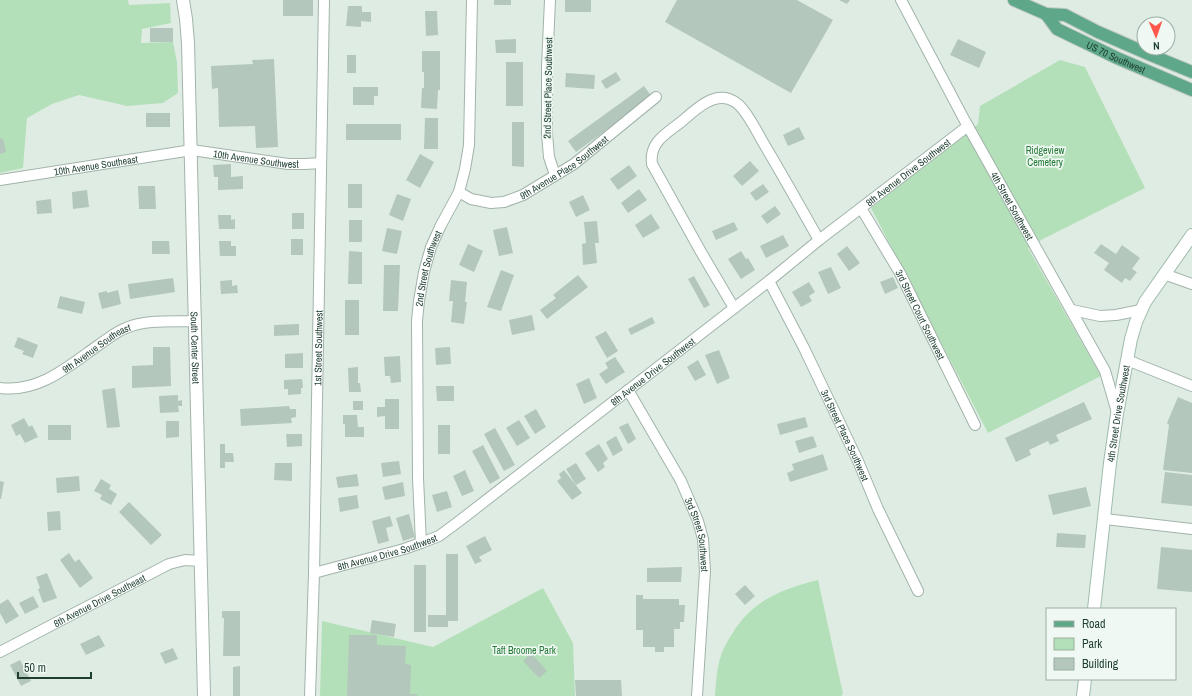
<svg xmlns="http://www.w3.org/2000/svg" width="1192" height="696" font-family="'Archivo Narrow',sans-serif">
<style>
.green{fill:#b4e0b9}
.building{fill:#b4c7bc}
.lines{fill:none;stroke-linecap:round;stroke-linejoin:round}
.minor-casing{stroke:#a1b4aa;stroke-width:12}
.tertiary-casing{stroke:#a1b4aa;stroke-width:14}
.secondary-casing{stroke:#9fbcad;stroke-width:14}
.primary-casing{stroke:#c0c9c5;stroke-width:14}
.minor{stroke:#fff;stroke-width:10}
.tertiary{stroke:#fff;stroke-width:12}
.secondary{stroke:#fff;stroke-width:12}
.primary{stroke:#5ea788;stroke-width:12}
.labels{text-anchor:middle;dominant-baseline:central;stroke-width:3.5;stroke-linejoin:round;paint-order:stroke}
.street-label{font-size:10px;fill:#1e3e30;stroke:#eff8f2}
.park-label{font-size:10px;fill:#237936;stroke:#eff8f2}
</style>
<rect width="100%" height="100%" fill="#dfece4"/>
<path class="green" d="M0 0H128L129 5 170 3 171 23 142 29 141 43 173 42 177 62 178 93 163 103 127 106 79 95 52 104 27 118 23 168 0 173Z
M1060 60 1085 67 1145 188 1043 239 1028 248 1101 376 988 433 871 208 978 124 980 106Z
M818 580 843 694 841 696H715C716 680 717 663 724 648 726 643 729 639 732 634 752 601 781 589 818 580Z
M543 588 573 643 575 696H320L322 621 433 647Z"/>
<path class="building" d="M283 0H313V16H283Z
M494 0H511V5H494Z
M565 0H591V12H565Z
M677 0H797L833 20 791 93 665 22Z
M839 0H850L847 4Z
M348 6H362V12H371V22L361 21V27L346 26Z
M425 11H437L438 35 426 36Z
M150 28H173V42H150Z
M516 39V53H496L495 40Z
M958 39 986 52 979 68 950 55Z
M422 51H440V90H438L437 109 421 108 422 88H424V72H422Z
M347 55H356V73H347Z
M274 59 278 147 256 148 255 126 219 127 218 88 212 89 211 66 253 64 252 60Z
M506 62H523V106H506Z
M616 72 621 80 606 89 601 81Z
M566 73 595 75 594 89 565 87Z
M644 86 652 97 576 152 568 141Z
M353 87H378V96H374V105H353Z
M146 113H170V127H146Z
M425 118H438V149H424Z
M512 122H524V167L512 166Z
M346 124H401V140H346Z
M799 127 805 139 788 146 783 135Z
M3 138 6 152 0 154V139Z
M420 154 434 162 420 188 406 180Z
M750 161 759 171 742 186 733 176Z
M231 164V177L243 176V189L218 190V177H214L213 165Z
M629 165 637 176 618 190 610 179Z
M348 184H362V208H348Z
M763 184 769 192 756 201 750 193Z
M138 186H155L156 209H139Z
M639 189 647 200 628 213 621 203Z
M87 190 89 207 73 209 72 192Z
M397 194 411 199 403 221 389 215Z
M583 195 590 210 576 217 569 202Z
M51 199 52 213 37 214 36 201Z
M775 206 781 214 767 224 761 216Z
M292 213H304V229H292Z
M651 214 660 228 643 238 635 225Z
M218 215H231V220L235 219V229H219Z
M349 220H362V242H349Z
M597 221 599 243H595L597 263 583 265 582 244 586 243 584 222Z
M734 222 738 230 716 240 712 231Z
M507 227 513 253 499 256 493 230Z
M387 228 402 231 397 254 382 251Z
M783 235 789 246 766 258 760 246Z
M291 239H303V255H291Z
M152 241H169L170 254H152Z
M219 241H231V246H236V256H220Z
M468 244 483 251 474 272 459 265Z
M1101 244 1116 254 1122 245 1140 258 1132 269 1137 272 1130 281 1125 278 1122 283 1104 270 1109 263 1094 253Z
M847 246 860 263 849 271 837 254Z
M349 251 362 252V284H348Z
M741 251 746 259 748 258 755 270 741 279 728 259Z
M384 265H400L398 311H383Z
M831 267 841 288 828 294 818 272Z
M501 270 514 275 501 311 487 307Z
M578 275 588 287 547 319 540 310 556 298 553 295Z
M694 276 710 305 704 308 688 279Z
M893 277 898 288 885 294 880 282Z
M173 278 175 292 130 299 128 284Z
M232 280V286L237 285 238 293 221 294 220 281Z
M451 280 467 282 465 302H467L464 324 451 322 453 301H449Z
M809 282 815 292 809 296 812 301 801 307 792 292Z
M118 290 121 304 102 309 98 293 107 291V293Z
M60 296 85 302 82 314 57 308Z
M345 300H359V335H345Z
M532 315 535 330 512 335 509 320Z
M652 317 655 323 631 335 628 329Z
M299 324V335L274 336V325Z
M606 331 618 351 607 358 595 337Z
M18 337 38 345 33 358 22 354 24 351 14 347Z
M153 347H170L171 386 132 388V366L153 365Z
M450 347 451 364 436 365 435 348Z
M719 350 730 378 717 384 705 355Z
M303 353V368H285V354Z
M400 356 401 382 391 383 390 376H385L384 357Z
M615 357 625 372 606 384 599 374 608 368 605 363Z
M698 360 706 375 695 381 687 367Z
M358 367V383H360L361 392H349L348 368Z
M589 378 597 398 584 404 576 384Z
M302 379 303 388H301V394L288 395V389H284V380Z
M436 386H454V401H437Z
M115 388 120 427 107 428 102 390Z
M178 395V401L182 400V406H178L179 412 160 413 159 396Z
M1178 397 1192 403V473L1163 470 1169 425 1167 423Z
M385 399H399V429H385V416L377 417V407H385Z
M353 401H363V410H353Z
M1084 402 1092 419 1056 435 1059 441 1050 445 1048 441 1029 450 1031 455 1016 462 1005 438Z
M289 406 290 409H296V417L291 418 292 423 241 426 240 409Z
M536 409 546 427 535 434 524 416Z
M343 415H357L358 427H364V437H345V424H343Z
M805 417 808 427 780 435 777 424Z
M24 418 29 427 32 425 38 437 25 443 20 434 16 436 11 425Z
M519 420 530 438 517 446 506 428Z
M166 421H179V437L166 438Z
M628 423 636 439 628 444 619 427Z
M48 425H71V440H48Z
M438 425H450V454H438Z
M495 428 515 465 504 471 484 434Z
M286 434H302V446L287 447Z
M616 436 623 450 613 456 606 442Z
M813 436 817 447 799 453 795 441Z
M220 444H225V453H233L234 462H225V468H220Z
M599 444 608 459 603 463 605 467 598 472 585 453Z
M483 445 500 478 490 484 472 451Z
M823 454 828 470 790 482 787 473 794 470 792 464Z
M399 461 401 474 383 477 381 463Z
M275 463H292V481L274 480Z
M576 463 586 479 576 485 566 469Z
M465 470 474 491 462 496 453 476Z
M564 470 582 493 572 500 557 481 561 478 559 474Z
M1165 472 1192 475V506L1161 503Z
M357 474 359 486 338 488 336 477Z
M79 476 80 491 57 493 56 478Z
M101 479 111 485 109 489 117 494 111 505 100 499 102 495 94 491Z
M0 481 4 482 1 499H0Z
M403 482 405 496 385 500 382 487Z
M1086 487 1091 506 1053 515 1048 495Z
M447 491 452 507 437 512 432 495Z
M357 495 359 508 340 512 338 498Z
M129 502 162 535 151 545 119 512Z
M60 511 61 530 48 531 47 512Z
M409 514 415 537 403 541 396 518Z
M390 516 393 526 386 528 389 541 378 544 372 521Z
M1057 533 1086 535 1085 548 1056 547Z
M485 536 492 550 479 557 482 561 475 564 466 546Z
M1161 547 1192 550V592L1157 589Z
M69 553 75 562 79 559 93 578 80 588 60 560Z
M446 554H458V621H448V627H428V615H446Z
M414 565H426V632H414Z
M682 567 681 582H647V568Z
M47 573 57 598 43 603 38 589 40 588 36 577Z
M745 585 755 596 745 605 735 594Z
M636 595H643V599H679V605H685L684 622H680V629H674V647H664V652H655V647H643V630H636Z
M33 596 39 607 25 614 19 603Z
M8 599 19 616 6 624 0 613V604Z
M222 611H240V656H223L224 618H222Z
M372 620 396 624 394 637 370 633Z
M99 635 105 646 86 655 80 644Z
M349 635H377V645L406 646 405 664 411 665 410 694H416L418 696H347Z
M173 648 178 659 165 664 160 653Z
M531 653 547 671 539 678 523 661Z
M20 660 31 681 21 686 10 665Z
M240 666V696H233V667Z
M575 680H621L622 696H576Z"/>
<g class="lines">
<g class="minor-casing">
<g id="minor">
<path d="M550 0 547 67V134L549 157 555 175"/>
<path id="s1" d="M901 0 965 121 1100 362 1105 371 1117 412"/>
<path id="s2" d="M0 180 192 150 288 164H305L321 163"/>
<path id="s3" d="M459 192 471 199 491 203 504 202 523 195 574 164 656 97"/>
<path id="s4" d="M861 208 900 273 975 425"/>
<path d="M1164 274 1192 284"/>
<path id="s5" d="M769 281 804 348 858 461 878 509 918 591"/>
<path d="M734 308 701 252 652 164C649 142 666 134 681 122 693 112 711 93 729 99 732 100 737 103 739 105 749 115 757 132 764 144 783 176 801 208 819 240"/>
<path d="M1072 310 1100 316 1116 315 1141 310"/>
<path d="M1127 360 1192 386"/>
<path id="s6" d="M0 388C40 393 70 365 100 344 109 338 117 331 126 328 148 319 173 322 196 321"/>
<path id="s7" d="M628 390 681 481 698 521 703 539 705 571 697 696"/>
<path d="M1105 519 1192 529"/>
<path id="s8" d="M421 543 418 478 417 321 419 301 424 272 431 247 441 225 459 192 465 169 469 145 472 0"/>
<path id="s9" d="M314 573 404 549 421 543 439 536 458 522 769 281 819 240 968 126"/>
<path id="s10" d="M0 652 169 564 185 560 201 561"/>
<path id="s11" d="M310 696 314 573 324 0"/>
</g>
</g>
<g class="tertiary-casing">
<g id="tertiary">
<path id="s12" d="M183 0 186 19 188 43 204 696"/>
</g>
</g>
<g class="secondary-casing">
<g id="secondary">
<path id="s13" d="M1094 609 1110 463 1117 414 1131 339 1136 322 1145 302 1192 235"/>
<path d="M1083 696 1085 679"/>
</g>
</g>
<g class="primary-casing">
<g id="primary">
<path d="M1014 0 1046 14 1065 15 1098 32 1153 56 1192 72"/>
<path id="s14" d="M1046 14 1057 29 1117 58 1192 90"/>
</g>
</g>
<use href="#minor" class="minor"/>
<use href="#tertiary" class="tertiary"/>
<use href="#secondary" class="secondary"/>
<use href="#primary" class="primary"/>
</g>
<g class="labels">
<g class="street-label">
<text stroke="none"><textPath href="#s14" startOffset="84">US 70 Southwest</textPath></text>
<text transform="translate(548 88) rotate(-89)">2nd Street Place Southwest</text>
<text stroke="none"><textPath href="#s2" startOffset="259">10th Avenue Southwest</textPath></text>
<text stroke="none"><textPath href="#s2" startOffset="97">10th Avenue Southeast</textPath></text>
<text stroke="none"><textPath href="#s3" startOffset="117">9th Avenue Place Southwest</textPath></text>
<text stroke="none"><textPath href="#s9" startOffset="724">8th Avenue Drive Southwest</textPath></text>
<text stroke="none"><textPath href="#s1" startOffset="234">4th Street Southwest</textPath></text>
<text stroke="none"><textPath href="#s8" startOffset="276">2nd Street Southwest</textPath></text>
<text stroke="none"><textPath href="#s4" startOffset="122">3rd Street Court Southwest</textPath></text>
<text stroke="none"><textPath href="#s12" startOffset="348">South Center Street</textPath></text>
<text stroke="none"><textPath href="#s11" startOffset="348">1st Street Southwest</textPath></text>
<text stroke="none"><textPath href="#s6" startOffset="107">9th Avenue Southeast</textPath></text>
<text stroke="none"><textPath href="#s9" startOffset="400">8th Avenue Drive Southwest</textPath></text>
<text stroke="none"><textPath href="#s13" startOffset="197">4th Street Drive Southwest</textPath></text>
<text stroke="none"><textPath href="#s5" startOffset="172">3rd Street Place Southwest</textPath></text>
<text stroke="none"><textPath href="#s7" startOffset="162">3rd Street Southwest</textPath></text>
<text stroke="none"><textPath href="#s9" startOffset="76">8th Avenue Drive Southwest</textPath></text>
<text stroke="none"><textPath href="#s10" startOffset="112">8th Avenue Drive Southeast</textPath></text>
</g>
<g class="park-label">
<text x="1045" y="150">Ridgeview<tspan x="1045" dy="12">Cemetery</tspan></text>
<text x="524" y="650">Taft Broome Park</text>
</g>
</g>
<rect x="1046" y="608" width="130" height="72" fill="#eff8f2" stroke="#9baea4"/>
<rect x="1054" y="621" width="20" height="6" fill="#5ea788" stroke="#9baea4"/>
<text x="1082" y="628" font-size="12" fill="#1e3e30">Road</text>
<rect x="1054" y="638" width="20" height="12" fill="#b4e0b9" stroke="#9baea4"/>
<text x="1082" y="648" font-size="12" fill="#1e3e30">Park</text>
<rect x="1054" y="658" width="20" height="12" fill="#b4c7bc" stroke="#9baea4"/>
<text x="1082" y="668" font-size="12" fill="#1e3e30">Building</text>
<g transform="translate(1156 36) rotate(178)"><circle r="19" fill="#eff8f2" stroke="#9baea4"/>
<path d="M0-3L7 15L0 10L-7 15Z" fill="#ff584a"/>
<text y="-6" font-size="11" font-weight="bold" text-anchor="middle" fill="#1e3e30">N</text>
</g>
<path d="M18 672v6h73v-6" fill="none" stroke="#1e3e30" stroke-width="2"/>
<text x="24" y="672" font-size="12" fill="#1e3e30" stroke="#eff8f2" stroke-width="3" paint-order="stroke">50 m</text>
</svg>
